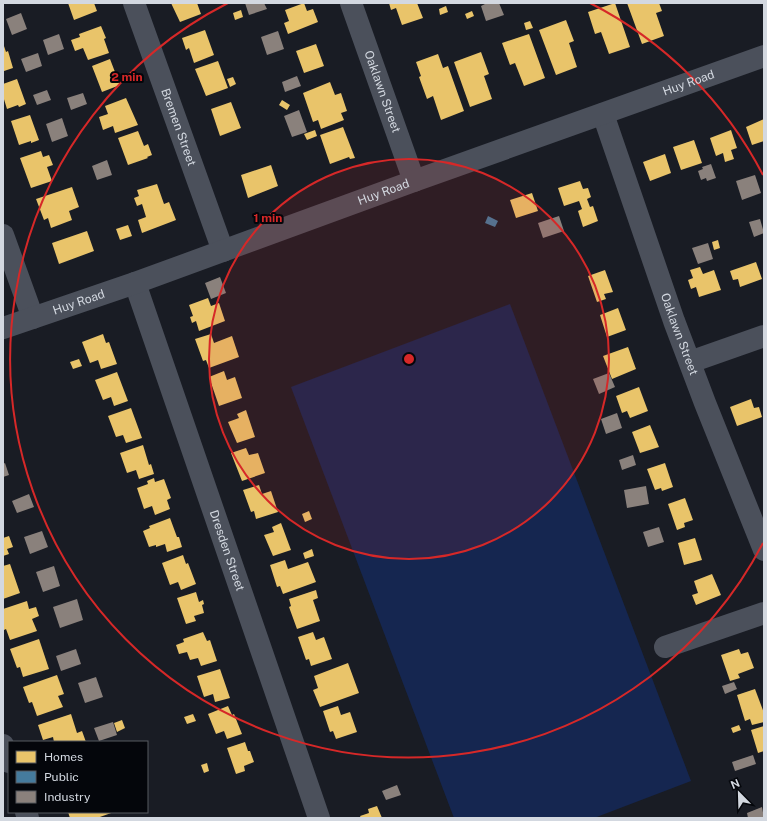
<svg xmlns="http://www.w3.org/2000/svg" width="767" height="821" font-family="'Public Sans',sans-serif">
<style>
.green{fill:#152650}
.homes{fill:#e9c46a}
.public{fill:#457b9d}
.industry{fill:#8a817c}
.lines{fill:none;stroke-linecap:round;stroke-linejoin:round}
.minor{stroke:#4b505b;stroke-width:22}
.ring{fill:none;stroke:#d62828;stroke-width:2}
.labels{text-anchor:middle;dominant-baseline:central;stroke-width:4;stroke-linejoin:round;paint-order:stroke}
.street-label{font-size:12px;fill:#d3d8e0;stroke:#04060b}
.centre{fill:#d62828;stroke:#04060b;stroke-width:2}
.ring-label{font-size:12px;text-anchor:middle;font-weight:bold;fill:#d62828;stroke:#04060b;stroke-width:4;stroke-linejoin:round;paint-order:stroke}
</style>
<rect width="100%" height="100%" fill="#191c24"/>
<path class="green" d="M510 304 691 781 594 818H454L291 387Z"/>
<path class="homes" d="M68 3H94L97 11 74 20Z
M171 3H197L201 14 180 22Z
M304 3 307 11 313 9 318 22 288 34 284 23 289 21 285 10Z
M389 3H417L423 18 402 25 396 8 391 10Z
M615 3 630 47 609 54 601 32 595 34 588 12Z
M627 3H659L662 11 656 13 664 36 642 44Z
M446 6 448 12 440 15 439 9Z
M241 10 243 17 235 20 233 13Z
M472 11 474 16 467 19 465 14Z
M566 20 574 41 569 43 577 67 556 75 539 30Z
M530 21 533 28 526 30 524 23Z
M101 26 106 38 104 39 109 53 88 60 83 48 75 51 71 40 80 37 79 34Z
M205 30 214 55 194 63 189 48 186 50 182 38Z
M529 34 545 78 524 86 515 63 510 65 502 43Z
M3 43 6 52 8 51 13 68 4 71Z
M316 44 324 66 304 73 296 51Z
M481 52 489 74 484 76 492 99 470 107 454 62Z
M438 54 443 68 448 66 464 111 441 120 433 96 427 99 419 77 421 76 416 62Z
M110 59 120 85 102 92 92 66Z
M218 61 228 88 206 96 195 69Z
M233 77 236 84 230 87 227 79Z
M17 79 26 104 19 107 18 105 7 109 3 96V84Z
M330 82 335 95 341 93 347 111 341 113 344 120 321 129 318 120 313 122 303 93Z
M126 98 138 125 115 133 113 126 103 130 99 117 108 114 105 106Z
M282 100 290 105 287 110 279 105Z
M231 102 241 128 220 136 211 109Z
M30 115 39 140 31 143V141L19 145 11 121Z
M764 119V141L752 145 746 127Z
M343 127 355 158 350 159 349 157 330 164 320 135Z
M315 130 317 136 307 140 304 134Z
M731 130 737 148 731 150 734 159 725 162 723 153 716 156 710 138Z
M138 131 144 146 148 144 152 155 147 157 148 158 128 165 118 138Z
M694 140 702 163 681 170 673 147Z
M41 151 43 157 49 155 53 165 47 167 52 181 31 188 20 158Z
M665 154 671 173 650 181 643 162Z
M271 165 278 186 248 198 241 175Z
M580 181 583 189 588 188 591 197 587 199 590 207 593 206 598 221 583 227 578 211 582 209 579 201 564 206 558 188Z
M157 184 164 204 169 202 176 220 142 233 138 220 146 217 142 204 137 206 134 198 139 196 137 190Z
M72 187 79 207 69 211 72 220 51 228 48 218 44 220 36 199Z
M532 193 538 211 516 218 510 200Z
M128 225 132 236 120 240 116 229Z
M87 231 94 251 59 264 52 243Z
M718 240 720 248 714 250 712 242Z
M756 262 762 279 740 287 738 279 733 280 730 271Z
M700 267 703 274 714 270 721 290 699 297 696 287 691 289 688 280 693 278 690 270Z
M605 270 613 292 604 294 606 299 597 302 588 276Z
M208 298 211 306 219 303 225 321 199 331 196 321 192 323 190 317 193 316 189 305Z
M618 308 626 330 607 337 600 315Z
M103 334 106 343 109 342 117 364 101 369 98 360 90 363 82 342Z
M211 334 214 343 232 336 239 357 209 368 206 360 203 361 195 339Z
M628 347 636 369 612 379 603 356Z
M79 359 82 366 73 369 70 362Z
M224 371 227 380 235 377 242 398 219 406 209 377Z
M117 372 128 401 114 406 111 397 103 400 95 380Z
M639 387 648 411 630 418 627 411 622 413 616 396Z
M751 399 754 408 759 407 762 417 737 426 730 407Z
M131 408 142 438 126 443 123 435 116 437 108 416Z
M246 410 255 437 237 443 228 422 239 418 237 414Z
M650 425 659 447 640 453 632 432Z
M143 445 149 465 151 464 154 474 139 479 136 470 127 473 120 453Z
M246 448 249 455 258 453 265 473 242 481 231 453Z
M665 463 673 487 662 491 661 488 655 490 647 469Z
M154 478 155 482 164 479 171 498 167 500 170 509 155 515 152 506 144 509 137 488 148 484 147 481Z
M259 485 262 494 271 491 278 512 256 519 254 511 251 512 243 490Z
M685 498 693 520 684 523 685 527 677 530 668 504Z
M309 511 312 519 305 522 302 514Z
M170 518 177 537H179L182 547 167 552 165 544 156 547V545L149 547 143 531 150 528 149 526Z
M281 523 291 550 273 556 264 535 274 532 272 527Z
M9 536 13 547 7 549 9 554 3 556V538Z
M695 538 702 560 684 565 678 543Z
M312 549 314 556 305 559 303 553Z
M183 555 186 564 188 563 196 584 181 590 178 582 170 585 162 563Z
M285 560 288 569 308 562 316 582 283 594 280 586 277 587 270 565Z
M10 564 20 593 3 599V566Z
M712 574 721 595 696 605 692 595 698 593 694 581Z
M316 590 318 598 313 600 320 621 297 629 289 607 291 606 289 599Z
M196 592 199 602 203 600 204 604 202 605 204 613 194 616 196 621 186 624 177 598Z
M27 601 29 609 36 607 39 616 32 619 37 631 10 640 6 629 4 630 3 628V609Z
M203 632 207 641 210 640 217 661 201 666 198 658 190 660 187 652 179 654 176 645 184 642 183 639Z
M313 632 316 640 324 637 332 659 311 666 309 659 306 660 298 637Z
M39 639 49 669 23 677 20 667 17 668 10 649Z
M739 649 741 654 748 652 754 668 738 674 740 678 730 681 721 655Z
M348 663 359 693 320 707 313 690 318 688 314 676Z
M220 669 230 698 215 702 213 694 204 697 197 676Z
M57 675 64 694 58 696 63 707 37 716 32 702 29 703 23 687Z
M755 689 764 713V722L752 725 750 719 745 721 737 695Z
M228 706 232 715 234 714 242 734 227 739 224 731 216 734 208 714Z
M338 706 341 715 350 712 357 732 336 739 333 731 330 732 323 711Z
M71 714 77 733 82 731 86 742H54L53 737 43 740 38 725Z
M193 714 196 721 187 724 184 717Z
M122 720 125 728 117 732 114 723Z
M739 725 741 730 733 733 731 728Z
M764 726V751L758 753 751 730Z
M245 742 248 751H250L254 762 244 766 245 771 236 774 227 748Z
M207 763 209 771 204 773 201 765Z
M377 806 382 818H361L360 816 369 813 368 809Z
M68 812H114L97 818H70Z"/>
<path class="public" d="M488 216 498 221 495 227 485 223Z"/>
<path class="industry" d="M245 3H264L267 9 249 15Z
M487 3H499L504 15 486 21 481 6Z
M21 13 27 29 12 35 6 19Z
M278 31 284 49 267 55 261 37Z
M59 34 64 49 48 55 43 40Z
M38 53 42 66 26 72 21 59Z
M297 76 301 86 285 92 282 82Z
M47 90 51 100 37 105 33 95Z
M83 93 87 104 71 110 67 98Z
M299 110 307 132 292 137 284 116Z
M62 118 68 136 52 142 46 124Z
M107 160 112 175 97 180 92 166Z
M711 164 716 178 707 181 706 178 701 180 698 171 703 169 702 167Z
M755 175 761 193 742 200 736 181Z
M559 216 564 231 543 238 538 223Z
M760 219 764 233 754 237 749 222Z
M708 243 713 259 698 264 692 248Z
M220 277 226 293 211 299 205 283Z
M609 373 615 387 599 394 593 379Z
M617 413 622 428 606 434 601 419Z
M633 455 636 465 622 470 619 460Z
M5 463 9 475 3 477V464Z
M646 486 649 504 627 508 624 490Z
M29 494 34 507 17 513 12 501Z
M659 527 664 542 648 547 643 532Z
M42 531 48 547 30 554 24 537Z
M54 566 60 586 43 592 36 572Z
M77 599 83 620 60 628 53 607Z
M76 649 81 664 61 671 56 656Z
M96 677 103 697 85 703 78 683Z
M734 682 737 689 725 694 722 686Z
M113 722 117 735 99 741 94 728Z
M753 755 756 764 735 771 732 762Z
M397 785 401 795 386 800 382 791Z
M762 807 764 818H748L747 813Z"/>
<g class="lines">
<g class="minor">
<path id="s1" d="M134 3 223 251"/>
<path id="s2" d="M351 3 414 181"/>
<path id="s3" d="M603 114 674 321 705 403 764 550"/>
<path d="M3 235 33 318"/>
<path id="s4" d="M135 283 319 818"/>
<path id="s5" d="M3 328 135 283 414 181 764 56"/>
<path d="M690 362 764 336"/>
<path d="M665 647 764 613"/>
<path d="M3 745 9 762"/>
<path d="M26 812 28 818"/>
</g>
</g>
<circle cx="409" cy="359" r="200" fill="#d62828" fill-opacity=".12"/>
<g class="ring">
<circle cx="409" cy="359" r="200"/>
<path d="M763 543A399 399 0 1 1 228 3M590 3A399 399 0 0 1 763 175"/>
</g>
<g class="labels">
<g class="street-label">
<text stroke="none"><textPath href="#s5" startOffset="728">Huy Road</textPath></text>
<text stroke="none"><textPath href="#s2" startOffset="94">Oaklawn Street</textPath></text>
<text stroke="none"><textPath href="#s1" startOffset="132">Bremen Street</textPath></text>
<text stroke="none"><textPath href="#s5" startOffset="404">Huy Road</textPath></text>
<text stroke="none"><textPath href="#s5" startOffset="80">Huy Road</textPath></text>
<text stroke="none"><textPath href="#s3" startOffset="233">Oaklawn Street</textPath></text>
<text stroke="none"><textPath href="#s4" startOffset="283">Dresden Street</textPath></text>
</g>
</g>
<circle cx="409" cy="359" r="6" class="centre"/>
<g class="ring-label">
<text x="127" y="81">2 min</text>
<text x="268" y="222">1 min</text>
</g>
<rect width="767" height="821" fill="none" stroke="#d3d8e0" stroke-width="8"/>
<rect x="8" y="741" width="140" height="72" fill="#04060b" stroke="#575a60"/>
<rect x="16" y="751" width="20" height="12" fill="#e9c46a" stroke="#575a60"/>
<text x="44" y="761" font-size="12" fill="#d3d8e0">Homes</text>
<rect x="16" y="771" width="20" height="12" fill="#457b9d" stroke="#575a60"/>
<text x="44" y="781" font-size="12" fill="#d3d8e0">Public</text>
<rect x="16" y="791" width="20" height="12" fill="#8a817c" stroke="#575a60"/>
<text x="44" y="801" font-size="12" fill="#d3d8e0">Industry</text>
<g transform="translate(739 793) rotate(337)" stroke="#04060b" stroke-width="3" paint-order="stroke">
<path d="M0-3L7 15L0 10L-7 15Z" fill="#d3d8e0"/>
<text y="-6" font-size="11" font-weight="bold" text-anchor="middle" fill="#d3d8e0">N</text>
</g>
</svg>
